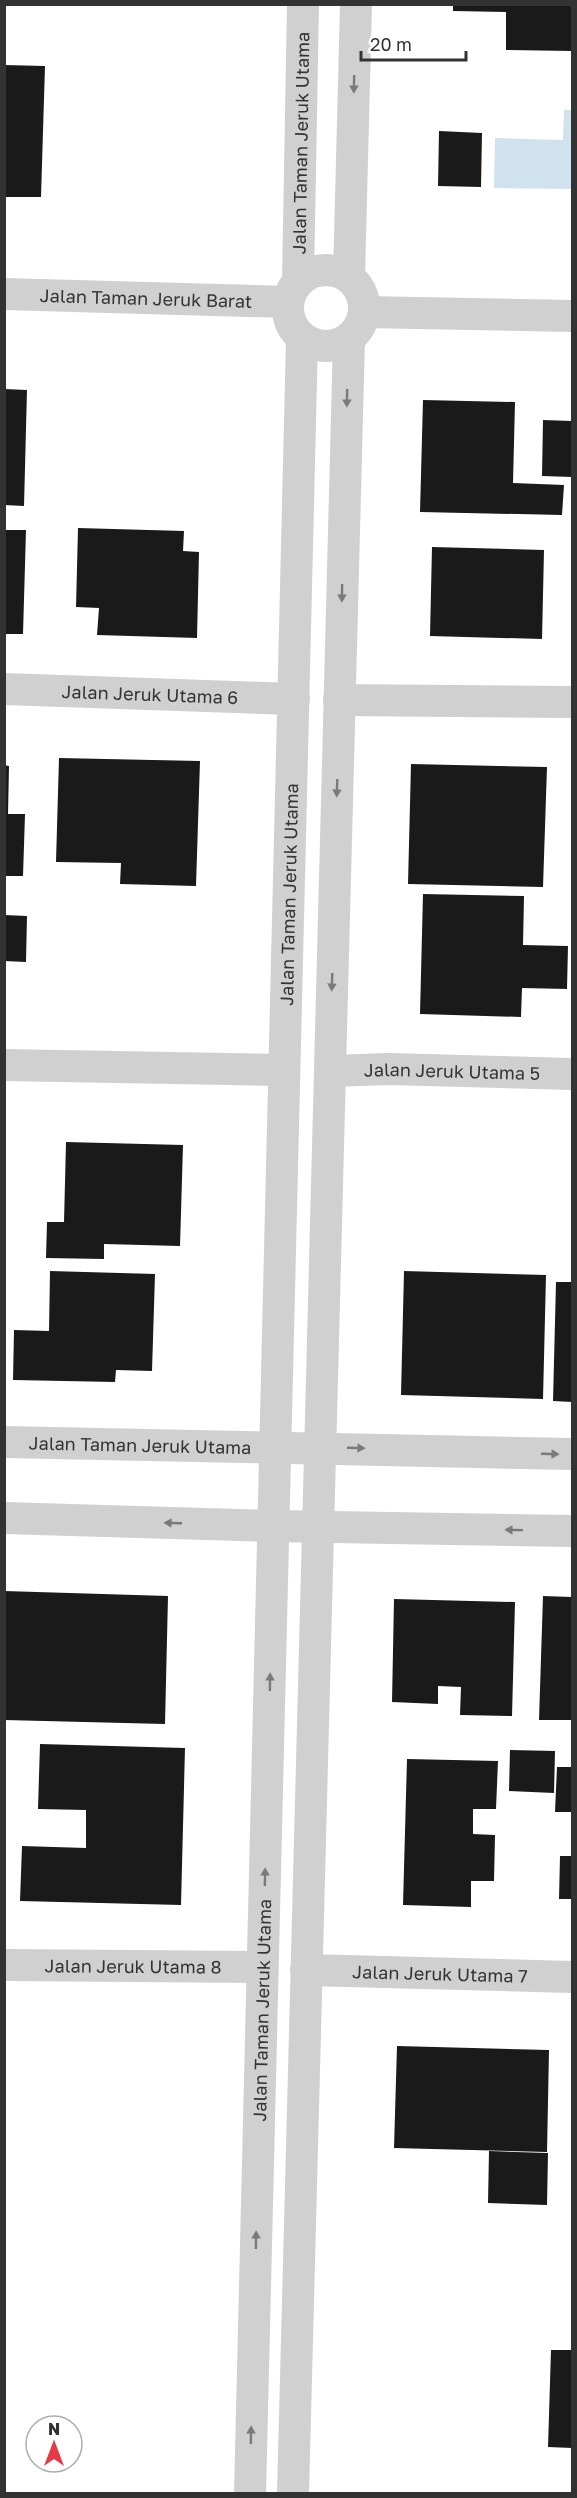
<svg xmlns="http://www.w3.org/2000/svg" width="577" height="2498" font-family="'Golos Text',sans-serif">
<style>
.water{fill:#cfe2ee}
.building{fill:#1a1a1a}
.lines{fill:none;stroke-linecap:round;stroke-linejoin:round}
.minor{stroke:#d0d0d0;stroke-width:32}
.oneway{fill:#7a7a7a}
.labels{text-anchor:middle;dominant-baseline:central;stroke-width:6;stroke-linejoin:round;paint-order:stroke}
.street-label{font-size:18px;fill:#333;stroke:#fff}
</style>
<rect width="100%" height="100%" fill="#fff"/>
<path class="water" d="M564 110H572V189L494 188 495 138 563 140Z"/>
<path class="building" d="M453 4H572V51L506 50V12L453 11Z
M4 65 45 66 41 197H4Z
M439 131 482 133 481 187 438 186Z
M4 389 27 390 24 506 4 505Z
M423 400 515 402 513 483 564 485 562 515 420 512Z
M543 420 572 421V477L542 476Z
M78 528 184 531 183 551 199 552 197 638 97 635 99 608 76 607Z
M4 530H26L23 634H4Z
M432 547 544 550 542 639 430 636Z
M59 758 200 761 196 886 120 884 121 863 56 862Z
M411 764 547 767 543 887 408 884Z
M4 765 9 766 8 814H25L23 876H4Z
M423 894 524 896 523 945 568 946 567 989 522 988 521 1017 420 1014Z
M4 915 27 916 26 962 4 961Z
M66 1142 183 1145 180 1246 104 1244V1259L46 1258 47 1222H64Z
M50 1271 155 1274 152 1371 116 1370 115 1382 13 1380 14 1330 49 1331Z
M404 1271 546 1275 543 1399 401 1395Z
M556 1282H572V1402L553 1401Z
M4 1591 168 1596 165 1724 4 1720Z
M543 1596 572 1597V1720H539Z
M394 1599 515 1602 512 1716 460 1715 461 1687 438 1686V1704L392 1702Z
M40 1744 185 1748 181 1905 20 1901 22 1846 86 1848V1810L38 1809Z
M510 1750 555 1751 554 1793 509 1791Z
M407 1759 498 1761 496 1809H473V1834L495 1835 494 1881H471V1907L403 1905Z
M557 1767H572V1812H555Z
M560 1856H572V1899H559Z
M397 2046 549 2050 547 2152 394 2148Z
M489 2151 548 2153 547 2205 488 2203Z
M551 2350H572V2448L548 2447Z"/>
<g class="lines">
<g class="minor">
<circle cx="326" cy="308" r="38"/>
<path d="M349 277 356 4"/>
<path id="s1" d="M298 281 303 4"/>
<path id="s2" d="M4 294 287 302"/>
<path d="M365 312 572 316"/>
<path id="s3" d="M4 689 294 699"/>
<path d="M339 700 572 702"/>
<path d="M4 1065 284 1070"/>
<path id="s4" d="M330 1071 389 1069 572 1074"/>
<path id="s5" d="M4 1442 572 1454"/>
<path d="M4 1518 273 1526 572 1531"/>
<path id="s6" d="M4 1965 262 1967"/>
<path id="s7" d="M306 1970 572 1977"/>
<path id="s8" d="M250 2494 302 339"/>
<path d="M293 2494 349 339"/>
</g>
</g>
<defs><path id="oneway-solid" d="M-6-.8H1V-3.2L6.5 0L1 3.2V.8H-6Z" transform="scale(1.5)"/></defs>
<g class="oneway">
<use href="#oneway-solid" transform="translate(354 84) rotate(91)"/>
<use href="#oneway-solid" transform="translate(347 398) rotate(91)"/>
<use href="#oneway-solid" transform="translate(342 593) rotate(91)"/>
<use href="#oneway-solid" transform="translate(337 788) rotate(92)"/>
<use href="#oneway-solid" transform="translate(332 982) rotate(92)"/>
<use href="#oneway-solid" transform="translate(356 1448) rotate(2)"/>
<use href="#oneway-solid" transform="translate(550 1454) rotate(2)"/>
<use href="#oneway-solid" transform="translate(173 1523) rotate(-178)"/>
<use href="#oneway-solid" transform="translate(514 1530) rotate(-179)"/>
<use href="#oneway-solid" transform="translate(270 1682) rotate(-89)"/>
<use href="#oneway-solid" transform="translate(265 1877) rotate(-89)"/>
<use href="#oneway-solid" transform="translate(256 2240) rotate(-89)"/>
<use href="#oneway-solid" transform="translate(251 2435) rotate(-89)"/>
</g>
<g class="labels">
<g class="street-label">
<text stroke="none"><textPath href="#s1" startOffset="138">Jalan Taman Jeruk Utama</textPath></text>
<text stroke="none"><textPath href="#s2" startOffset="142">Jalan Taman Jeruk Barat</textPath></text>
<text stroke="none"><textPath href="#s3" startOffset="146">Jalan Jeruk Utama 6</textPath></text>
<text stroke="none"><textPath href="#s8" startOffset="1600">Jalan Taman Jeruk Utama</textPath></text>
<text stroke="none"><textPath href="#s4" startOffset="122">Jalan Jeruk Utama 5</textPath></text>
<text stroke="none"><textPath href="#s5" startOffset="136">Jalan Taman Jeruk Utama</textPath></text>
<text stroke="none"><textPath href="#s6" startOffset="129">Jalan Jeruk Utama 8</textPath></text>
<text stroke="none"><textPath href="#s7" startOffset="134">Jalan Jeruk Utama 7</textPath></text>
<text stroke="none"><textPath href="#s8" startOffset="484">Jalan Taman Jeruk Utama</textPath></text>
</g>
</g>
<rect width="577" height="2498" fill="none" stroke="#333333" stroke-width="12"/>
<g transform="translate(54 2444)"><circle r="28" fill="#ffffff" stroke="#adadad" stroke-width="1.5"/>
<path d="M0-4.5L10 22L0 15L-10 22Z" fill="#e63946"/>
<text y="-9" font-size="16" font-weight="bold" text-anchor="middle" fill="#333333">N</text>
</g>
<path d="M361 51v9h105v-9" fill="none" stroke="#333333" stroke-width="3"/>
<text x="370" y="51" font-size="18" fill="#333333" stroke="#ffffff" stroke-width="4.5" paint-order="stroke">20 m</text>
</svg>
